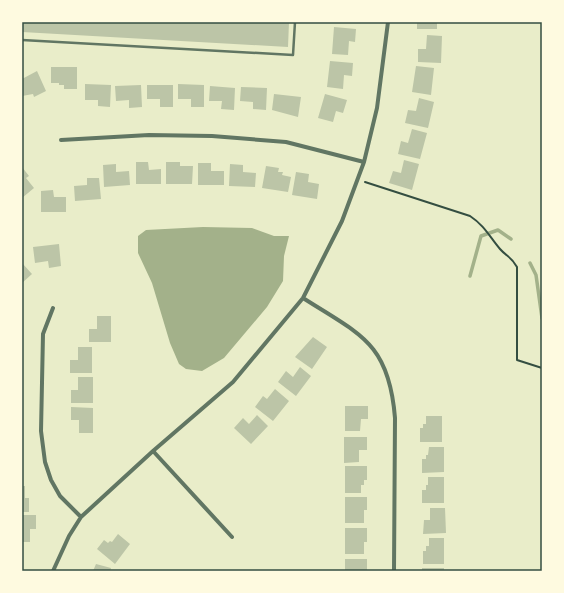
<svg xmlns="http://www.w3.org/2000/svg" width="564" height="593" font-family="'PT Sans',sans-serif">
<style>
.water{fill:#a3b18a}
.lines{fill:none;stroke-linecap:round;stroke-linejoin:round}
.stream{stroke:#a3b18a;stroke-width:3.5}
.building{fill:#bcc5a7}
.path{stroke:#344e41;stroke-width:2}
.service{stroke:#617663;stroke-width:2.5}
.minor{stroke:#617663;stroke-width:4}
.neatline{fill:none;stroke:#344e41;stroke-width:1.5}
</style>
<rect width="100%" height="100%" fill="#e9edc9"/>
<path class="water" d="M203 227 252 228 274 236H289L284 256 283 281 267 307 224 358 202 371 186 369 179 364 170 343 152 283 138 253V236L146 230Z"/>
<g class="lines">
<path class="stream" d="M530 263 536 275 542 318
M470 276 481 236 498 230 511 239"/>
</g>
<path class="building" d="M22 22H289L288 47 22 32Z
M417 22H437V29H417Z
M334 27 356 29 355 42 349 41 348 55 332 54Z
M427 35 442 36 441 63 418 62V49H426Z
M330 61 353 63 352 76 344 75 343 89 327 87Z
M416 66 434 68 431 95 412 92Z
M51 67H77V89H64V85H59V83H51Z
M37 71 46 91 34 97 33 94 22 96V79Z
M85 84 111 85 110 107 98 106V100H85Z
M178 84 204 85V107H191V99H178Z
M141 85 142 107 129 108V100L116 101 115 86Z
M147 85H173V107H160V99H147Z
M210 86 235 88 234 110 221 109 222 101H209Z
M241 87 267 88 266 110 253 109V102L240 101Z
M274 94 301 97 298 117 272 110Z
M325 94 347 100 343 113 336 111 333 122 318 118Z
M419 98 434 102 428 128 405 123 408 110 416 111Z
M412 129 427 133 420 159 398 154 401 141 408 143Z
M404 160 419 164 412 190 389 183 393 171 401 173Z
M136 162H148L149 170 161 169V184H136Z
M166 162H180V166H193L192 184H166Z
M198 163H211V171H224V185H198Z
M116 164V172L129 171 130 185 104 187 103 165Z
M230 164 243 165V172L256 173 255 187 229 186Z
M266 166 279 168 278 172H283L282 175 291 177 288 192 262 188Z
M22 167 29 176 26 178 34 188 22 198Z
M296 172 309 174 308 182 319 184 317 199 292 195Z
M87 178H99L101 199 75 201 74 186 87 185Z
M53 190 54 197H66V212H41V191Z
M59 244 61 266 49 268 48 261 35 263 33 247Z
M22 263 32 274 22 283Z
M97 316H111V342H89V329H97Z
M313 337 327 347 312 369 295 357Z
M78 347H92V373H70V360H78Z
M300 367 311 376 296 396 278 382 286 371 293 377Z
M78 377H93V403H71V390H78Z
M275 389 289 401 273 421 255 407 263 396 267 399Z
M345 406H368V419H361L360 431H345Z
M71 407 93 408V433H79V420H71Z
M257 415 268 426 251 444 234 428 243 418 249 424Z
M426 416H442V442H420V428H423V424H426Z
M344 437H367V450H359V462L344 463Z
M429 447H444V472L422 473V459H426V455H428Z
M345 466H367V480H364V485H361V493H345Z
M428 477H444V503H422V490H426V485H428Z
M22 486H25V498H29V512H22Z
M345 497H367V510H364V523H345Z
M430 508H445L446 533 423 534 424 520H430Z
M22 515H36V529H30V542H22Z
M345 528H367V542H364V554H345Z
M118 534 130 544 115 564 97 549 104 540 108 543 110 541 112 542Z
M429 538H444V564H423V551H426V546H429Z
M345 559H367V571H345Z
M96 564 111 568 110 571H93Z
M422 568H444V571H422Z"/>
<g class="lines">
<path class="path" d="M365 182 470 216C485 226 489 236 500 249 507 257 511 256 517 267V360L542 368"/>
<path class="service" d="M22 40 293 55 295 22"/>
<path class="minor" d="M61 140 149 135 212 136 286 142 364 162
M303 298C361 335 389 343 395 418L394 571
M53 308 43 334 41 431 45 462 51 480 60 496 81 517
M153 451 232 537
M53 571 69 536 81 517 153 451 233 382 303 298 342 221 364 162 377 108 388 22"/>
</g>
<rect width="564" height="593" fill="none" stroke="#fefae0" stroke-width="46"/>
<rect x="23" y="23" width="518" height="547" class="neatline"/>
</svg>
